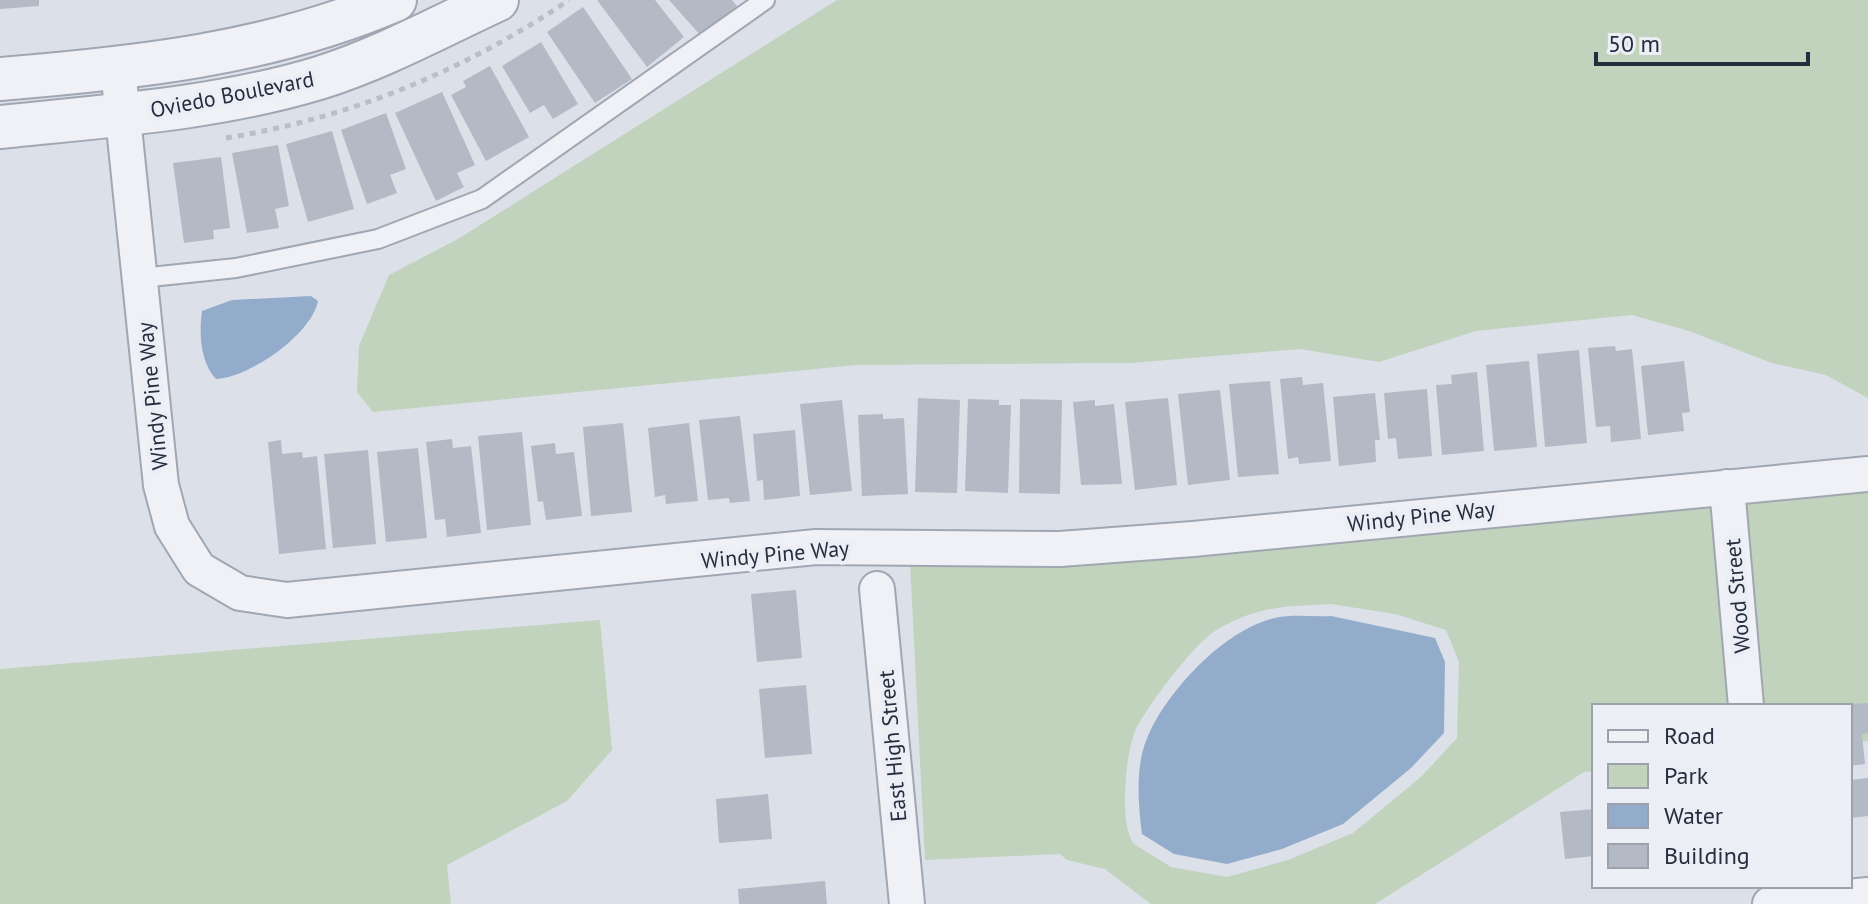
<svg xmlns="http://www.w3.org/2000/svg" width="1868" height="904" font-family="'PT Sans',sans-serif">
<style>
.green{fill:#c1d2bd;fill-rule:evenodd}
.water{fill:#94accb}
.building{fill:#b3b9c5}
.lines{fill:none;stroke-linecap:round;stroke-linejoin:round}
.service-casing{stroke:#a1a7b2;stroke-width:22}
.minor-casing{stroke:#a1a7b2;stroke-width:38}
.tertiary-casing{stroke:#a1a7b2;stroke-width:46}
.path{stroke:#babec6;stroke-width:5;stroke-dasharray:6 6;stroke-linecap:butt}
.service{stroke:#eff1f6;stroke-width:18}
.minor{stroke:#eff1f6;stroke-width:34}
.tertiary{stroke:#eff1f6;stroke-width:42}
.labels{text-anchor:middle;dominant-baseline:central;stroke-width:8;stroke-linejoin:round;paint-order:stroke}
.street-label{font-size:22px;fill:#252d3f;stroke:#ebeff5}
</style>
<rect width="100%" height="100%" fill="#dce0e8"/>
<path class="green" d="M837 0H1868V398L1826 375 1772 363 1689 331 1632 315 1476 331 1379 362 1300 349 1131 363 856 365 373 412 357 392 359 346 389 275 458 239Z
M1868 488V741L1850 743V706H1763L1745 500Z
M1712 503 1730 706H1594V771L1584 772 1375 904H1151L1105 869 1067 860 1060 854 925 860 910 562ZM1331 604 1395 614 1446 630 1459 662 1457 738 1421 777 1353 833 1288 860 1227 877 1171 867 1134 844C1118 825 1126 750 1136 729 1149 704 1194 643 1218 629 1258 606 1287 606 1331 604Z
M600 620 612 750 567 801 447 865 451 904H0V669Z"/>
<path class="water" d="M311 296 318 301C312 334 249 378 216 379 200 362 199 333 202 311L232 300Z
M1331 616 1435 638 1445 662 1444 733 1411 768 1343 824 1282 849 1227 864 1174 854 1142 834C1138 804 1135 764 1148 736 1168 690 1225 629 1275 618 1292 614 1313 617 1331 616Z"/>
<path class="building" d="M0 0H39V6L0 9Z
M597 0H655L684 37 647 67Z
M669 0H732L737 6 702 37Z
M583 7 632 79 595 103 547 32Z
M541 42 578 104 553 119 544 105 530 113 502 66Z
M490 66 529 137 486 161 451 95 466 87 463 81Z
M442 92 475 165 457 173 464 187 436 201 395 113Z
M386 113 406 169 390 175 397 193 367 204 341 130Z
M332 131 354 209 308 222 286 144Z
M278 145 289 206 275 209 279 228 247 233 232 153Z
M221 157 230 228 213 230 214 239 184 243 173 163Z
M1615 346 1616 351 1632 349 1641 439 1611 442 1610 426 1596 427 1588 348Z
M1579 350 1587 443 1545 447 1537 354Z
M1529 361 1537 447 1494 451 1486 365Z
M1684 361 1690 412 1682 413 1684 431 1648 435 1641 366Z
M1477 372 1484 451 1442 455 1436 385 1452 384 1451 375Z
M1302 377 1303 385 1323 383 1331 461 1299 464 1298 457 1288 459 1280 379Z
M1270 381 1279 474 1238 477 1229 384Z
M1427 389 1432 456 1398 459 1396 438 1388 439 1384 393Z
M1220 390 1230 480 1188 485 1178 394Z
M1375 393 1380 440H1375L1376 462 1339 466 1333 397Z
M918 398 960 400 957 493 915 492Z
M1168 398 1177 485 1135 490 1125 402Z
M968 399 999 400V405H1011L1008 493 965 491Z
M1020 399 1062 400 1060 494 1019 493Z
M842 400 852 491 810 495 800 404Z
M1095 400V406L1114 404 1122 484 1081 485 1073 402Z
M883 414V419L904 418 908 494 862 496 858 415Z
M740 416 750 501 730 503 729 498 708 500 699 420Z
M623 423 632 512 591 516 583 427Z
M689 423 698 501 666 504 665 495 655 497 648 428Z
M795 430 800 496 764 500 763 480 757 481 753 434Z
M522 432 531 525 487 530 478 436Z
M452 439 453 448 471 446 481 533 447 537 445 519 435 520 426 442Z
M281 440 282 454 302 452 303 458 317 456 326 549 279 554 268 442Z
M555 443 556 454 574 452 582 516 546 520 543 501 538 502 531 446Z
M418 448 427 538 386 542 377 452Z
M368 450 376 544 333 548 324 454Z
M796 590 802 658 757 662 751 594Z
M806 685 812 754 765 758 759 689Z
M1868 703V733L1862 734 1865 764 1850 766V704Z
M1868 778V816L1850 818V780Z
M768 794 772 839 719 843 716 799Z
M1594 809V856L1565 859 1560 812Z
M825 881 827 904H739L738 889Z"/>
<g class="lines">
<g class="service-casing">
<path id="service" d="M141 278 236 268 378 239 482 199 765 0"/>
</g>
<g class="minor-casing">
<path id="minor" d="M118 69 161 485 172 526 199 569 240 593 287 600 816 547 1060 549 1193 539 1868 474
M1727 487 1746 706
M877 589 907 904
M1770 904 1868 895"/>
</g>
<g class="tertiary-casing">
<path id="tertiary" d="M0 79C135 68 269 54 395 0
M0 127C106 116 217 109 319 78 380 59 439 27 497 0"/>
</g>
<path class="path" d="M226 138C350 118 464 71 569 0"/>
<use href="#service" class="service"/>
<use href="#minor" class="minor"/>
<use href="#tertiary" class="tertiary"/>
</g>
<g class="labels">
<g class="street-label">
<text transform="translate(232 94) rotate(-11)">Oviedo Boulevard</text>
<text transform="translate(152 396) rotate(-96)">Windy Pine Way</text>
<text transform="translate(1421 516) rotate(-6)">Windy Pine Way</text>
<text transform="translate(775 554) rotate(-5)">Windy Pine Way</text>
<text transform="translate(1737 596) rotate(-95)">Wood Street</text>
<text transform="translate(892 746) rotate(-95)">East High Street</text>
</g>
</g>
<rect x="1592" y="704" width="260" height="184" fill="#ebeff5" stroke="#9ca1ac" stroke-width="2"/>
<rect x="1608" y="730" width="40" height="12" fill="#eff1f6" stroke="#9ca1ac" stroke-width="2"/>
<text x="1664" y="744" font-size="24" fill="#252d3f">Road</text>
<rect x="1608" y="764" width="40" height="24" fill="#c1d2bd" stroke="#9ca1ac" stroke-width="2"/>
<text x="1664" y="784" font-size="24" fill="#252d3f">Park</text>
<rect x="1608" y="804" width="40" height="24" fill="#94accb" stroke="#9ca1ac" stroke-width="2"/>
<text x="1664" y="824" font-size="24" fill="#252d3f">Water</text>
<rect x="1608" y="844" width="40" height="24" fill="#b3b9c5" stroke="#9ca1ac" stroke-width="2"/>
<text x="1664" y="864" font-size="24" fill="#252d3f">Building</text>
<path d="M1596 52v12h212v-12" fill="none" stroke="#252d3f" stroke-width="4"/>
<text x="1608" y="52" font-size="24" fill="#252d3f" stroke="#ebeff5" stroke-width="6" paint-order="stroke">50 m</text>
</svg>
